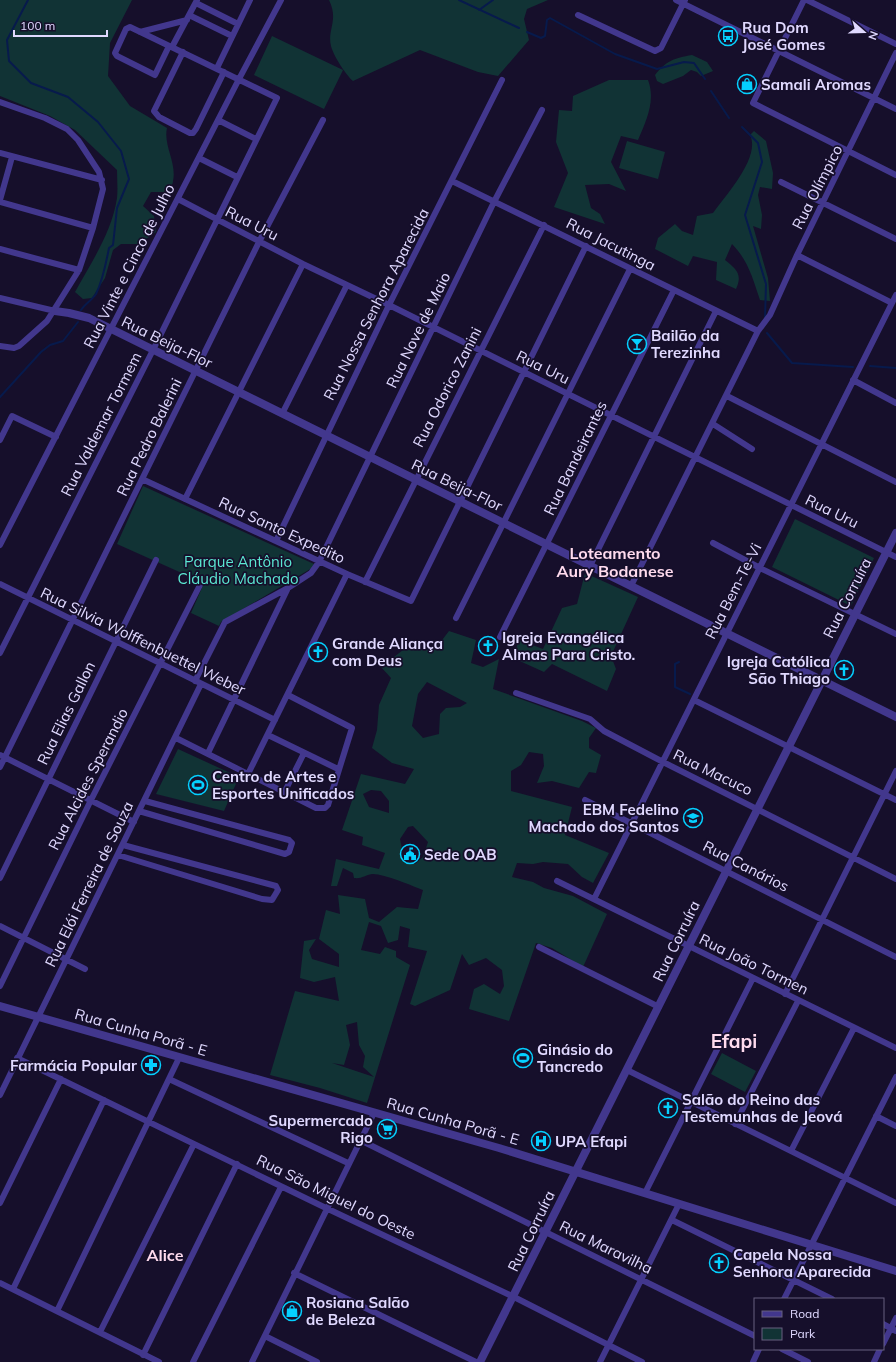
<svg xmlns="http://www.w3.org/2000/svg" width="896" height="1362" font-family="Mulish,sans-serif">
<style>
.green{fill:#113335;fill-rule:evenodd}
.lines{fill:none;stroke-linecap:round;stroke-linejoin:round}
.stream{stroke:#071a4c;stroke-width:2}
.minor{stroke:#42378d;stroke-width:6}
.tertiary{stroke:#42378d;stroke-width:8}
.labels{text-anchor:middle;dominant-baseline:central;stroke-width:3.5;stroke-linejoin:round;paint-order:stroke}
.poi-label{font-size:15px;font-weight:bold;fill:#e0d9ff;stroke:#160f2b;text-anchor:start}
.street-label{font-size:15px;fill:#e0d9ff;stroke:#160f2b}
.park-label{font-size:15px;fill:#5be8d2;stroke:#160f2b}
.neighbourhood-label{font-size:16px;font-weight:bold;fill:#ffdbee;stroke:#160f2b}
.district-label{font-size:19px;font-weight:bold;fill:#ffdbee;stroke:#160f2b}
</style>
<rect width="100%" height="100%" fill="#160f2b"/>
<path class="green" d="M0 0H132L110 43 108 76 130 106 167 128C163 145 177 163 173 181 173 185 169 189 167 192H151L143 206 154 216 156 232 139 244H121L113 250 105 278 92 298 83 299 75 292C91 263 112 232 117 198 118 189 117 179 117 170L75 130 50 116 0 96Z
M329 0H548L527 9 524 19 529 40 498 76 478 72 420 50 353 81C346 75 333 55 331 46 327 30 339 20 329 0Z
M272 36 343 70 324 109 254 75Z
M692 55 707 62 713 71 701 76 697 72 691 70 683 76 663 84 657 81 655 75C666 61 674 58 692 55Z
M609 80H648C656 101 646 121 638 140L621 136 611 162 626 191 609 184 585 185 591 208 600 214 605 224 554 207 568 173 556 142 559 110 572 111 573 96Z
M754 131 766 141 773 173 772 189 760 187 758 195 762 215 761 229 753 226 768 278 770 301 760 300C753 279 748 260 732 244L725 260C736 269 743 274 736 289L716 280 717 262 693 256 688 266 655 249 658 238 675 224 682 231 693 235 697 216 713 213C726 195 761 157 750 135Z
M627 141 665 152 658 179 619 168Z
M143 486 314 564 312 568 221 622 219 626 191 613 204 583 117 544Z
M795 519 874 558 851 606 772 567Z
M585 573 638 597 611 656 616 669 607 691 552 664 544 672 513 658 519 640 543 649 562 608 577 604Z
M449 631 476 640 471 663 483 667 499 659 493 689 582 721 596 728 589 738V748L601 755 596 773 589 772 579 788 552 781 537 783 544 766 543 754 529 752 521 765 511 771V791L572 807 565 835 609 853 593 883 582 877 568 864 543 862 533 864 517 863 512 877 533 882 544 888 573 896 607 914 583 967 552 948 536 943 509 1021 469 1009 474 989 484 984 500 994 504 986 502 970 486 958 469 965 462 954 450 990 415 1006 410 1004 427 951 408 947 410 929 400 926 398 940 388 943 381 926 369 922 361 950 380 954 385 947 396 951V957L410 965 367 1103 320 1088 270 1075 295 991 339 1001 335 977 314 982 300 978 304 941 316 939 309 950 312 959 339 967V954L319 939 326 910 340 914 338 895 365 899 369 918 379 922 397 907 418 909 423 890C413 886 382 873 372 874 365 875 362 879 354 878L353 873 343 868 337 886H331L336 859 379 869 385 853 362 845 363 837 342 830 361 774 405 784 414 769 392 763 372 748 377 730 379 705 391 678 381 667 403 650 436 648ZM427 682 467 703 460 707 446 708 440 714 439 734 423 738 412 726 418 694ZM371 790 381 791 389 801V813L369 807 363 794ZM413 826 428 842 423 857 415 864 403 854 400 839 408 827ZM357 1022 359 1045 365 1056 363 1067 374 1077 332 1063 344 1065 350 1045 346 1025Z
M178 749 239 777 224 811 156 794Z
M722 1053 756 1071 745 1092 711 1074Z"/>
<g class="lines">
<path class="stream" d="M28 0 7 40 9 61 31 83 68 97 98 122 121 151 129 179 117 208 113 245 109 248C106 263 103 280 96 294 92 300 85 304 81 310
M459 0 519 28
M479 10 493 0
M527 32 541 38 545 36 547 20 550 18 615 54 657 69 684 62 694 63 705 79
M711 91 729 118
M742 127 758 143 762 162 745 215 766 284 765 318
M767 333 792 363 853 367
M870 366 896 368
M0 397 41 352 50 345 63 341 78 322
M679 662 675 664V687L690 694"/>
<path class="minor" d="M676 0 896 109
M804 0 753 103 896 175
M807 0 896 44
M196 3 238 24
M189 15 232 36
M578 15 655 51 661 48 685 0
M140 32 187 20
M172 47 197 0
M183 52 154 111 159 117 190 133H193L196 129 224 72
M217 68 250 0
M0 102 45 118 67 129 78 140 99 172 103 189 93 228 79 270 47 321 19 346 14 348 0 346
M218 120 256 139
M0 153 102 180
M199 158 237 177
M452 181 758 331
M781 182 896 239
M178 199 303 264 389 305 896 557
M0 200 12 157
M0 202 93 228
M0 249 79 270
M797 255 892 303
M0 298 55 311
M853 380 896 403
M727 396 896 482
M282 414 347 285
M713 424 752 449
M0 440 12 416 56 437
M142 479 347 574 411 601 586 246
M185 499 303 264
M276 541 389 305 502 80
M713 543 760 568 896 634
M0 545 239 79 281 0
M590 566 716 311
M365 582 544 225
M0 584 275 720
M631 586 758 331 770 315 797 255 896 53
M456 618 630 269
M500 637 674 290
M0 653 153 350 277 98 130 27 126 29 115 53 117 56 155 75 169 46
M195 681 225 622 288 588 311 573 319 562 494 202 542 110
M516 693 590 719 604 731 663 762 896 879
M694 700 896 800
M268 735 338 769
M176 738 316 808H325L328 805 352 728 288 695
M208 753 288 588
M0 755 134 822
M0 767 259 242 323 120
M248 774 347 574
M285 791 304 753
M585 800 896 957
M139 811 285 854 289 852 292 843 289 840 145 801
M118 855 262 899 272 900 278 890 276 886 123 845
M0 878 156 560
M557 881 896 1048
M594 899 896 295
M0 926 85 969
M539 947 659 1007
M0 986 91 800 200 585
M785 994 896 771
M17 1058 326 1208 514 1297 642 1362
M627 1070 896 1203
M169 1079 348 1163
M0 1095 201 684
M876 1116 896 1126
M735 1124 798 1001
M360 1140 755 1336
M791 1151 854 1028
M645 1193 753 978
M0 1203 61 1079
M672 1220 832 1299
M294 1273 476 1362
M0 1283 159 1362
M13 1289 104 1100
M784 1299 896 1077
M57 1311 179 1058
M883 1324 896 1331
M100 1332 194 1144
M265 1336 317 1362
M883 1344 896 1318
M782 1349 808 1362
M143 1355 237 1164
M193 1362 281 1187
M252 1362 374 1113
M600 1362 679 1204
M753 1362 759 1349
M874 1362 880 1349"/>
<path class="tertiary" d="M55 311 69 313 89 318 896 717
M0 1006 499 1148 896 1271
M480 1362 896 533"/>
</g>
<defs>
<g id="bus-ring" transform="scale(1)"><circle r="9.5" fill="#160f2b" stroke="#05d0ff" stroke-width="1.5"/><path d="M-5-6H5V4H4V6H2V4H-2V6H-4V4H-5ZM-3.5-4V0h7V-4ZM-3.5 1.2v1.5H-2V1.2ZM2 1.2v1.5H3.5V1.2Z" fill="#05d0ff"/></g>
<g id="shop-ring" transform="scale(1)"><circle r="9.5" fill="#160f2b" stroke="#05d0ff" stroke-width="1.5"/><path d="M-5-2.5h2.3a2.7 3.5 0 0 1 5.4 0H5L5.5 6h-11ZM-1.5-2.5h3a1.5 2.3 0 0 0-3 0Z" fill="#05d0ff"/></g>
<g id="bar-ring" transform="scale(1)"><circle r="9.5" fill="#160f2b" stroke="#05d0ff" stroke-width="1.5"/><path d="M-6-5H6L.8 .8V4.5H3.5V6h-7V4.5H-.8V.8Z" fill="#05d0ff"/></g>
<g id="church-ring" transform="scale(1)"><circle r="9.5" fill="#160f2b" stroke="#05d0ff" stroke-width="1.5"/><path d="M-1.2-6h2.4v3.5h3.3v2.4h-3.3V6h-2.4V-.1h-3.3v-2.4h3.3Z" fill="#05d0ff"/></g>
<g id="stadium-ring" transform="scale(1)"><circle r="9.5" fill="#160f2b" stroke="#05d0ff" stroke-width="1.5"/><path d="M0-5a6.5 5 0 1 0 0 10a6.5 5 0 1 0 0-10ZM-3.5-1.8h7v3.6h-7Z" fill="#05d0ff"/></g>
<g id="school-ring" transform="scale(1)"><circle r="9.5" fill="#160f2b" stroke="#05d0ff" stroke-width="1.5"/><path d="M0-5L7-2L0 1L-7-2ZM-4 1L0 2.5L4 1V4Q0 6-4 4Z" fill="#05d0ff"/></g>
<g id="civic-ring" transform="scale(1)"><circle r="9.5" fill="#160f2b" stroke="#05d0ff" stroke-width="1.5"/><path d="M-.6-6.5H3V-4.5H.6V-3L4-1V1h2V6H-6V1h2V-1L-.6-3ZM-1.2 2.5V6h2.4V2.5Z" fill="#05d0ff"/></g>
<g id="pharmacy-ring" transform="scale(1)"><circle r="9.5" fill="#160f2b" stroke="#05d0ff" stroke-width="1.5"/><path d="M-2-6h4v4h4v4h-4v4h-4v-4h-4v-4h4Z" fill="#05d0ff"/></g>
<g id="supermarket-ring" transform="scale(1)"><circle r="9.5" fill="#160f2b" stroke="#05d0ff" stroke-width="1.5"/><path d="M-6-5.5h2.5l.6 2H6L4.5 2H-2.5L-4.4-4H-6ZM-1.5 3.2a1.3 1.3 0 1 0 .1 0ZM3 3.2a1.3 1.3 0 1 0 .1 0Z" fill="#05d0ff"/></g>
<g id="hospital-ring" transform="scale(1)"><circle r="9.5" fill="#160f2b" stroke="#05d0ff" stroke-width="1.5"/><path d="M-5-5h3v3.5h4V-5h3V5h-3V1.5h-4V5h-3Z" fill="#05d0ff"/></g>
</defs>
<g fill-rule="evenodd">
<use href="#bus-ring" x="728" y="36"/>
<use href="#shop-ring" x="747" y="84"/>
<use href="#bar-ring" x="637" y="344"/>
<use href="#church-ring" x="488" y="646"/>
<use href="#church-ring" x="318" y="652"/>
<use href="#church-ring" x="844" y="670"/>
<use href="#stadium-ring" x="198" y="785"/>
<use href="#school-ring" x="693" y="818"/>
<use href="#civic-ring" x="410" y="854"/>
<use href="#stadium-ring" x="523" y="1058"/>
<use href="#pharmacy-ring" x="151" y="1065"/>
<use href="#church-ring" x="668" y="1108"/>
<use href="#supermarket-ring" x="387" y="1129"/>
<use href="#hospital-ring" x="541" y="1141"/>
<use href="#church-ring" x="719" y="1263"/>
<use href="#shop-ring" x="292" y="1311"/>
</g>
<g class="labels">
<g class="poi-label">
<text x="742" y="27">Rua Dom<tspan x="742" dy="17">José Gomes</tspan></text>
<text x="761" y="84">Samali Aromas</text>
<text x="651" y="335">Bailão da<tspan x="651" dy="17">Terezinha</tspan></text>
<text x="502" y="637">Igreja Evangélica<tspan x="502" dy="17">Almas Para Cristo.</tspan></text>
<text x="332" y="643">Grande Aliança<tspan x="332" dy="17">com Deus</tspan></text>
<text x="830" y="661" text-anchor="end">Igreja Católica<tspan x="830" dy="17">São Thiago</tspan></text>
<text x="212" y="776">Centro de Artes e<tspan x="212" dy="17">Esportes Unificados</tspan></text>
<text x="679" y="809" text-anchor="end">EBM Fedelino<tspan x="679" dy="17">Machado dos Santos</tspan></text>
<text x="424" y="854">Sede OAB</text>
<text x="537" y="1049">Ginásio do<tspan x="537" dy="17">Tancredo</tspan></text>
<text x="137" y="1065" text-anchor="end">Farmácia Popular</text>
<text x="682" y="1099">Salão do Reino das<tspan x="682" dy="17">Testemunhas de Jeová</tspan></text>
<text x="373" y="1120" text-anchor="end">Supermercado<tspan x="373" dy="17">Rigo</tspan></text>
<text x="555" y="1141">UPA Efapi</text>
<text x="733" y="1254">Capela Nossa<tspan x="733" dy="17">Senhora Aparecida</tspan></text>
<text x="306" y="1302">Rosiana Salão<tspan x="306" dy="17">de Beleza</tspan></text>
</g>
<g class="street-label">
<text transform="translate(817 187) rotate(-63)">Rua Olímpico</text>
<text transform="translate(252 223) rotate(27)">Rua Uru</text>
<text transform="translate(611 244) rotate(27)">Rua Jacutinga</text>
<text transform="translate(129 266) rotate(-63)">Rua Vinte e Cinco de Julho</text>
<text transform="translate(376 304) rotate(-63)">Rua Nossa Senhora Aparecida</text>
<text transform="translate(418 330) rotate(-64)">Rua Nove de Maio</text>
<text transform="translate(167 342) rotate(26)">Rua Beija-Flor</text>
<text transform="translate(543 367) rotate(26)">Rua Uru</text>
<text transform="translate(447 387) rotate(-63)">Rua Odorico Zanini</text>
<text transform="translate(101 424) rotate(-63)">Rua Valdemar Tormem</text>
<text transform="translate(149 437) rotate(-64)">Rua Pedro Balerini</text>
<text transform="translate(575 458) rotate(-64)">Rua Bandeirantes</text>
<text transform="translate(457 485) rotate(26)">Rua Beija-Flor</text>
<text transform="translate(832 511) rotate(26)">Rua Uru</text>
<text transform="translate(282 530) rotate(25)">Rua Santo Expedito</text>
<text transform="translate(733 591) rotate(-63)">Rua Bem-Te-Vi</text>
<text transform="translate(847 598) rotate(-63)">Rua Corruíra</text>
<text transform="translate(143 641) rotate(26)">Rua Silvia Wolffenbuettel Weber</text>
<text transform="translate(66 713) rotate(-64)">Rua Elias Gallon</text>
<text transform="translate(713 772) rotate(26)">Rua Macuco</text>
<text transform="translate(88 779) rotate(-63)">Rua Alcides Sperandio</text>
<text transform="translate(746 866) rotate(27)">Rua Canários</text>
<text transform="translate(89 884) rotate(-64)">Rua Elói Ferreira de Souza</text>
<text transform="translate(676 941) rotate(-64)">Rua Corruíra</text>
<text transform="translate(754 964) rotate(26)">Rua João Tormen</text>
<text transform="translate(141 1032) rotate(16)">Rua Cunha Porã - E</text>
<text transform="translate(453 1121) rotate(16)">Rua Cunha Porã - E</text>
<text transform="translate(336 1197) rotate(26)">Rua São Miguel do Oeste</text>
<text transform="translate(531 1231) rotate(-64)">Rua Corruíra</text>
<text transform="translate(606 1247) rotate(26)">Rua Maravilha</text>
</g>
<g class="park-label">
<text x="238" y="561">Parque Antônio<tspan x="238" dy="17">Cláudio Machado</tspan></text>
</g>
<g class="neighbourhood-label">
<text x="615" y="553">Loteamento<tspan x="615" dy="18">Aury Bodanese</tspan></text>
<text x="165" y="1255">Alice</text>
</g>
<g class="district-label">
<text x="734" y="1041">Efapi</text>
</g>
</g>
<rect x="754" y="1298" width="130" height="52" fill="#160f2b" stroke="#676080"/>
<rect x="762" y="1311" width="20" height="6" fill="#42378d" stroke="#676080"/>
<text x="790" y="1318" font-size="12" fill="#e0d9ff">Road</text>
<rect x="762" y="1328" width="20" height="12" fill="#113335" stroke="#676080"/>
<text x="790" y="1338" font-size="12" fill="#e0d9ff">Park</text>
<g transform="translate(864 32) rotate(110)" stroke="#160f2b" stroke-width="3" paint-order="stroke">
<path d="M0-3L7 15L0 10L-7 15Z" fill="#e0d9ff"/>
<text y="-6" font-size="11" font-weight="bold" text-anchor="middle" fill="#e0d9ff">N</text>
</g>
<path d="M14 30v6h93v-6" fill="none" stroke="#e0d9ff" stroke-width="2"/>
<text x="20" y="30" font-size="12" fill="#e0d9ff" stroke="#160f2b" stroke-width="3" paint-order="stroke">100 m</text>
</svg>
